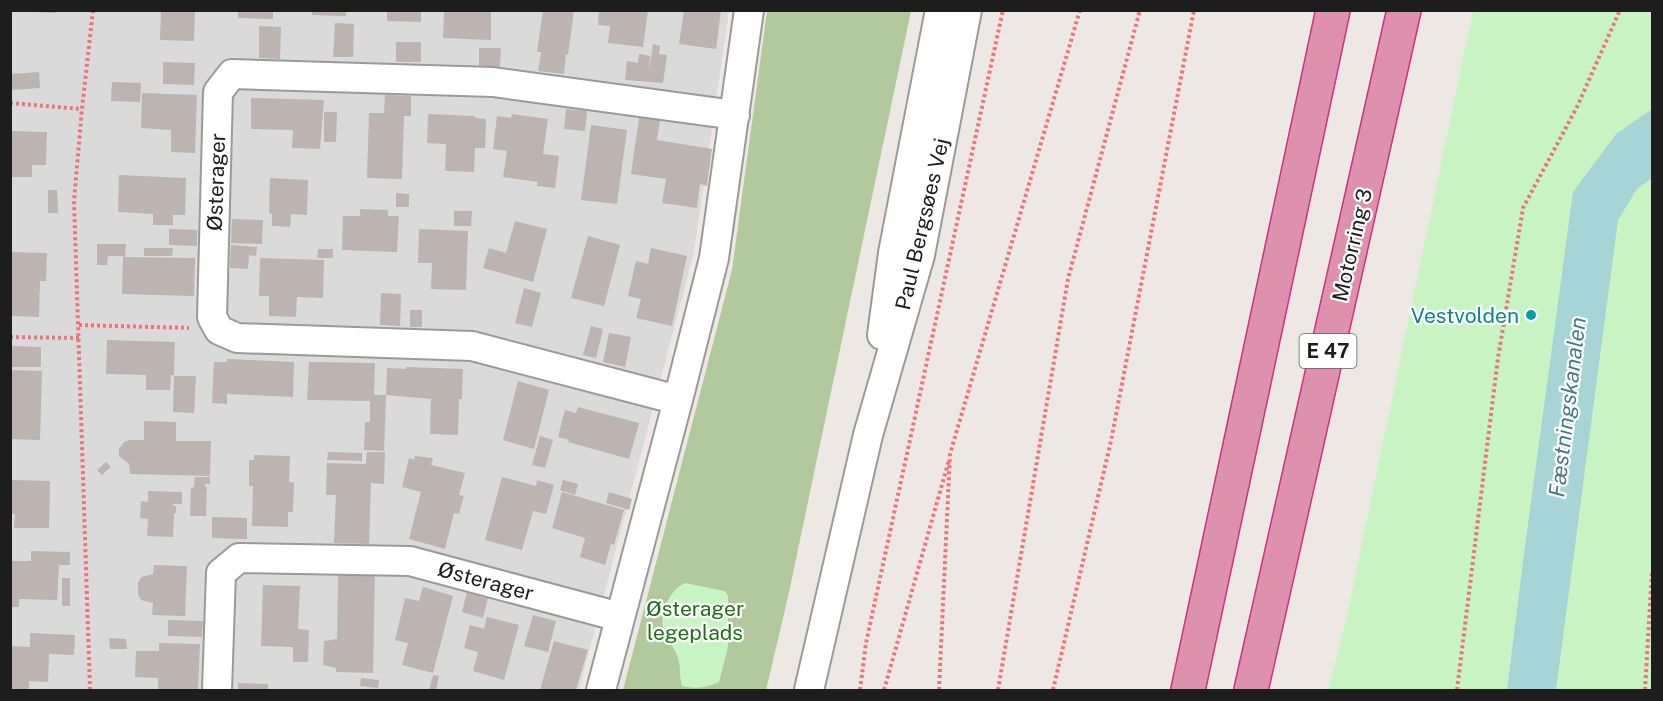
<svg xmlns="http://www.w3.org/2000/svg" width="1663" height="701" font-family="'Public Sans',sans-serif">
<style>
.residential{fill:#dbdada}
.forest{fill:#b1c99c}
.park{fill:#c8f4c3}
.water{fill:#a7d5d7}
.building{fill:#bdb3b0}
.lines{fill:none;stroke-linecap:round;stroke-linejoin:round}
.minor-casing{stroke:#9a9a9a;stroke-width:32}
.highway-casing{stroke:#c93381;stroke-width:36}
.path{stroke:#ed747d;stroke-width:4;stroke-dasharray:3 3;stroke-linecap:butt}
.minor{stroke:#fff;stroke-width:28}
.highway{stroke:#de91ad;stroke-width:33}
.culture-dot{fill:#0f9aa8;stroke:#fff;stroke-width:2}
.labels{text-anchor:middle;dominant-baseline:central;stroke-width:4.5;stroke-linejoin:round;paint-order:stroke}
.shield{fill:#fff;stroke:#616161;stroke-width:1.5}
.shield-label{font-size:20px;font-weight:bold;fill:#1d1d1d}
.street-label{font-size:21px;fill:#1d1d1d;stroke:#fff}
.culture-label{font-size:21px;fill:#0d838f;stroke:#fff;text-anchor:end}
.park-label{font-size:21px;fill:#1d7114;stroke:#fff}
.water-label{font-size:22px;font-style:italic;fill:#48778e;stroke:#fff}
</style>
<rect width="100%" height="100%" fill="#ede8e3"/>
<path class="residential" d="M10 11H729L694 252 579 690H11Z"/>
<path class="forest" d="M767 11H911L788 597 766 690H623L732 270Z"/>
<path class="park" d="M1473 11H1652V690H1328L1346 620Z
M685 583 725 591 728 596V647L719 682C707 688 694 689 682 686 679 676 681 667 678 658 675 648 664 634 663 628 660 611 670 590 685 583Z"/>
<path class="water" d="M1652 109V178L1637 189 1618 220 1556 690H1507L1523 561 1573 192 1616 134Z"/>
<path class="building" d="M32 10H56V13L32 12Z
M161 10H195L194 41 160 40Z
M238 10H273V19L238 18Z
M312 10H346V16L312 15Z
M387 10H421V22L387 21Z
M458 10H491V40L443 38 444 11Z
M543 10H574L568 55 566 54 564 74 538 71 541 52H537Z
M599 10H648L643 47 608 43 610 26 598 25Z
M684 10H721L716 49 679 44Z
M335 23 354 24 353 57H333Z
M259 26 281 27 280 59 259 58Z
M396 42H421V62H396Z
M653 44 660 46 659 54 667 55 663 83 625 80 627 61 638 63 639 54 650 56 649 72Z
M479 48H501L500 68H479Z
M163 62 195 63 194 85 163 84Z
M39 72 40 88 10 90V74Z
M112 82 141 83 140 102 111 101Z
M142 93 197 95 195 153 171 152V130L141 128Z
M385 95 411 96V116H404L402 179 367 178 369 113H384Z
M251 98 324 100 320 149 292 148 293 130 251 129Z
M566 109 587 111 585 131 564 129Z
M324 112H337L336 142H324Z
M428 114 475 116V118L486 119 485 148H475L474 172 445 171 446 144 427 143Z
M512 114 548 119 543 154 559 156 555 188 537 186 538 182 503 177 507 151 493 149 497 116 511 118Z
M639 118 660 120 657 140 712 149 707 186 700 184 697 208 662 203 666 179 631 174Z
M591 125 627 130 617 204 581 200Z
M10 131 47 132 46 165H32V177H10Z
M119 175 186 178 185 215H173V225H153V214L118 212Z
M270 178 308 180 307 215 291 214 290 227 272 226V214L269 213Z
M48 190H57L58 213H48Z
M396 193 409 194V207H396Z
M360 209 388 210V216H399L397 252 342 250 343 216H360Z
M454 211H472L471 226H454Z
M232 219 263 220 262 244 231 243Z
M515 221 547 229 533 282 483 268 489 248 506 253Z
M169 229 197 230V246L169 245Z
M419 229 468 231 466 290 431 289 432 263H418Z
M588 236 620 245 604 306 571 298Z
M97 244H126L125 257 195 258 194 296 122 294 123 256H108L107 265H97Z
M231 245 257 247 256 256 249 255 248 269 230 268Z
M144 248H173L172 256H144Z
M651 248 687 256 672 326 636 318 641 299 628 296 636 261 648 264Z
M318 249H333V258H317Z
M10 252 47 253 46 281H40L39 317 10 316Z
M260 258 324 260 323 298 297 297 296 317 269 316V296H259Z
M524 288 541 293 532 327 515 323Z
M381 293 401 294 400 326 380 325Z
M410 310H422V327H410Z
M591 326 603 329 596 358 583 355Z
M609 333 631 337 625 367 603 362Z
M107 340 175 342 174 375H171L170 390H146V375L106 374Z
M11 346 41 347V367H10Z
M227 359 294 362 293 397 227 394V404L212 403 214 362H227Z
M309 362 375 363 374 395H386L384 451 364 450 365 422H370V401L307 400Z
M406 367 463 369 462 399H459L458 435 430 434 431 399 386 395 387 368 406 369Z
M10 370 42 371 40 440 10 439Z
M174 376H196L194 413 173 412Z
M518 381 549 390 534 449 503 440Z
M578 407 639 423 629 459 568 442 569 440 558 437 565 410 576 413Z
M144 421 176 422V441H211L210 476 130 474 129 464 119 456V449L124 442 130 440H144Z
M540 436 553 440 545 468 532 465Z
M328 452 362 453V461L327 460Z
M367 452H385L384 484 371 483 369 544 334 543 336 495H326L327 463 366 464Z
M254 455 290 456 289 482H294L293 512H288V527L252 526 253 486H249V460H254Z
M415 456 433 458 431 465 465 473 459 495 464 496 459 514 454 513 445 549 409 539 421 492 402 487 409 458 414 460Z
M106 462 111 467 102 475 97 470Z
M195 477H210V484H205V487H207L206 516H190L191 488 194 487Z
M502 477 536 486 537 480 554 485 546 514 533 511 522 550 485 540Z
M10 480 50 481 49 528H14L15 514H10Z
M563 480 578 484 575 495 560 490Z
M148 491 182 492V504H173V506H176V513H174L173 537 147 536 148 519 140 518 141 501 148 502Z
M562 492 624 510 614 545 611 544 605 565 580 557 585 538 552 528Z
M609 492 632 499 629 510 606 503Z
M212 517 247 518V539L212 538Z
M31 551 70 552V565H59L57 600 19 599V607H10V561H31Z
M154 565 187 566 185 616 152 615 153 603 141 600 138 594V583L141 577 153 574Z
M338 575H375L373 673 336 672V668L323 665 324 641 337 639Z
M62 578H70V606H62Z
M263 585 300 586 298 629 309 630 308 662H293V647L261 646Z
M423 587 453 596 433 673 402 665 408 643 395 640 405 598 419 601Z
M467 592 488 598 483 618 462 612Z
M533 615 556 621 548 652 524 646Z
M487 617 519 625 504 680 473 671 478 652 464 648 470 625 484 629Z
M168 620 203 621 202 637 168 636Z
M30 633 75 635 74 655 49 654 48 682 29 681V690H10V646L30 647Z
M109 638 126 639 127 649H110Z
M554 641 588 650 576 690H540Z
M159 643 200 644 198 690H158V678L135 677 136 651H159Z
M433 675 439 676 436 690H429Z
M361 678 379 680 378 688 360 686Z
M238 683 268 684V690H238Z"/>
<g class="lines">
<g class="minor-casing">
<path id="minor" d="M882 335 893 253 940 10
M678 400 472 346 237 338 219 330 212 317 218 92 232 74 493 82 735 115
M217 690 221 573 239 558 410 561 620 617
M601 690 678 400 714 258 749 10
M809 690 868 435 920 255 967 10"/>
</g>
<g class="highway-casing">
<path id="highway" d="M1188 690 1333 10
M1251 690 1404 10"/>
</g>
<path class="path" d="M10 103 82 109
M79 325 189 328
M10 337 79 338
M90 690 74 201 82 109 93 10
M860 690 866 643 1003 10
M884 690 949 460
M939 690 950 454 1080 10
M998 690 1068 279 1140 10
M1053 690 1111 441 1194 10
M1457 690 1498 358 1523 208 1577 107 1620 10
M1645 690 1652 572"/>
<use href="#minor" class="minor"/>
<use href="#highway" class="highway"/>
</g>
<circle class="culture-dot" cx="1531" cy="315" r="6"/>
<g class="labels">
<rect class="shield" x="1299.5" y="334" width="57" height="34" rx="4.5"/>
<g class="shield-label">
<text x="1328" y="351">E 47</text>
</g>
<g class="street-label">
<text transform="translate(216 182) rotate(-88)">Østerager</text>
<text transform="translate(922 224) rotate(-77)">Paul Bergsøes Vej</text>
<text transform="translate(1352 245) rotate(-77)">Motorring 3</text>
<text transform="translate(486 581) rotate(15)">Østerager</text>
</g>
<g class="culture-label">
<text x="1519" y="315">Vestvolden</text>
</g>
<g class="park-label">
<text x="695" y="608">Østerager<tspan x="695" dy="24">legeplads</tspan></text>
</g>
<g class="water-label">
<text transform="translate(1567 407) rotate(-83)">Fæstningskanalen</text>
</g>
</g>
<rect width="1663" height="701" fill="none" stroke="#1d1d1d" stroke-width="24"/>
</svg>
